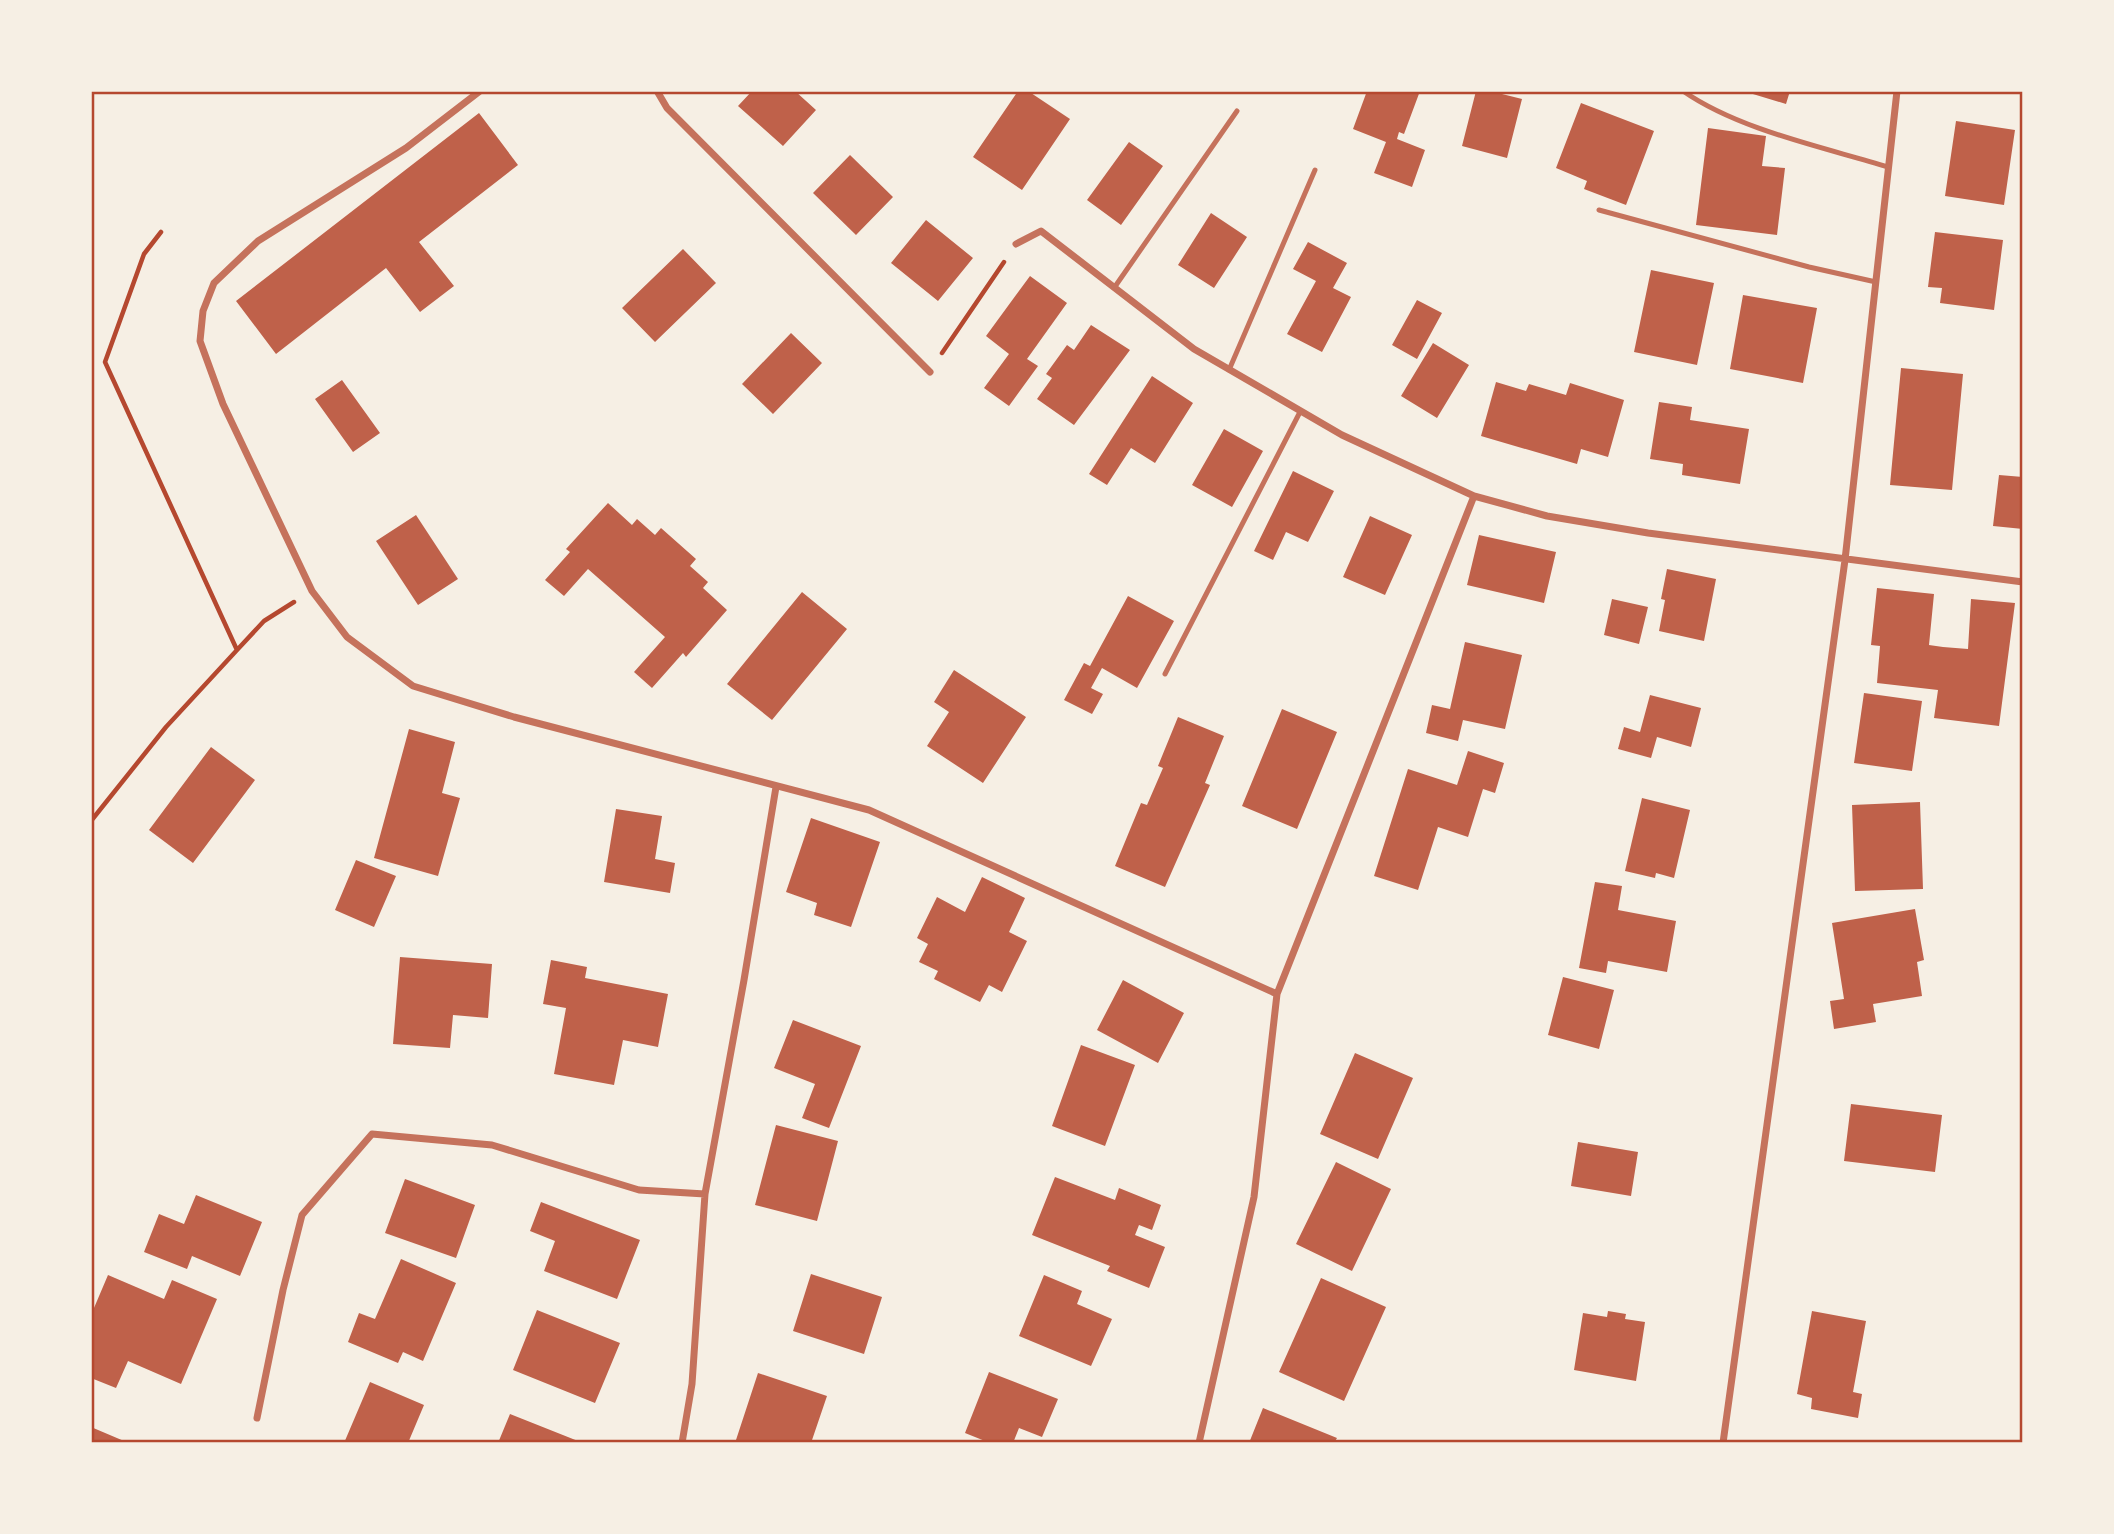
<svg xmlns="http://www.w3.org/2000/svg" width="2114" height="1534" font-family="Commissioner,sans-serif">
<style>
.building{fill:#bf614a}
.lines{fill:none;stroke-linecap:round;stroke-linejoin:round}
.path{stroke:#b5482f;stroke-width:4.5}
.service{stroke:#c5725c;stroke-width:5}
.minor{stroke:#c5725c;stroke-width:7}
.neatline{fill:none;stroke:#b5482f;stroke-width:2.5}
</style>
<rect width="100%" height="100%" fill="#f6efe4"/>
<path class="building" d="M752 91H795L816 110 783 146 738 106Z
M1018 91H1028L1070 119 1022 190 973 157Z
M1367 91H1420L1404 134 1399 132 1397 139 1425 150 1412 187 1374 173 1386 142 1353 129Z
M1476 91H1490L1522 99 1507 158 1462 146Z
M1743 91H1790L1786 104Z
M1581 103 1654 131 1626 205 1584 189 1587 181 1556 168Z
M479 113 518 165 419 242 454 286 420 312 386 268 276 354 236 301Z
M1956 121 2015 130 2004 205 1945 196Z
M1708 128 1766 136 1762 166 1785 168 1777 235 1696 225Z
M1129 142 1163 166 1121 225 1087 200Z
M850 155 893 197 856 235 813 193Z
M1211 213 1247 237 1214 288 1178 265Z
M926 220 973 258 938 301 891 263Z
M1935 232 2003 240 1994 310 1940 303 1942 288 1928 287Z
M1308 242 1347 263 1333 288 1351 297 1322 352 1287 334 1316 281 1293 269Z
M683 249 716 283 655 342 622 308Z
M1651 270 1714 283 1697 365 1634 352Z
M1030 276 1067 303 1027 359 1038 366 1009 406 984 388 1009 354 986 336Z
M1743 295 1817 308 1803 383 1730 369Z
M1417 300 1442 313 1417 359 1392 345Z
M1091 325 1130 350 1074 425 1037 399 1052 378 1046 374 1067 345 1074 350Z
M791 333 822 363 773 414 742 384Z
M1433 343 1469 365 1437 418 1401 396Z
M1901 368 1963 374 1952 490 1890 485Z
M1152 376 1193 403 1155 463 1131 448 1107 485 1089 474Z
M342 380 380 433 353 452 315 399Z
M1496 382 1526 391 1529 384 1566 395 1570 383 1624 400 1608 457 1581 449 1577 464 1481 436Z
M1659 402 1692 407 1690 420 1749 429 1740 484 1682 475 1683 464 1650 459Z
M1224 429 1263 451 1232 507 1192 485Z
M1293 471 1334 491 1308 542 1286 532 1273 560 1254 551Z
M1999 475 2023 477V529L1993 526Z
M608 503 632 525 637 519 655 535 661 528 696 559 690 566 708 582 703 588 727 610 686 657 683 653 652 688 634 672 665 637 588 569 564 596 545 580 570 552 566 549Z
M416 515 458 579 418 605 376 541Z
M1370 516 1412 535 1385 595 1343 577Z
M1479 535 1556 552 1544 603 1467 585Z
M1667 569 1716 579 1704 641 1659 631 1665 600 1661 599Z
M1877 588 1934 594 1929 645 1943 647 1968 649 1971 599 2015 603 1999 726 1934 718 1938 690 1877 683 1880 646 1871 645Z
M802 592 847 629 772 720 727 684Z
M1128 596 1174 621 1137 688 1102 668 1091 688 1103 694 1092 714 1064 700 1084 663 1090 666Z
M1612 599 1648 607 1639 644 1604 635Z
M1465 642 1522 655 1505 729 1463 720 1458 741 1426 733 1432 705 1450 709Z
M954 670 1026 717 983 783 927 746 949 712 934 702Z
M1864 693 1922 701 1912 771 1854 763Z
M1650 695 1701 708 1691 747 1657 737 1651 758 1618 749 1624 727 1640 732Z
M1282 709 1337 732 1297 829 1242 806Z
M1178 717 1224 736 1205 783 1210 785 1165 887 1115 866 1141 803 1147 805 1163 768 1158 766Z
M409 729 455 742 442 793 460 798 438 876 374 858Z
M211 747 255 780 193 863 149 830Z
M1468 751 1504 763 1495 793 1483 789 1468 837 1438 827 1418 890 1374 876 1408 769 1457 785Z
M1642 798 1690 810 1674 878 1656 873 1655 878 1625 871Z
M1920 802 1923 889 1855 891 1852 805Z
M616 809 662 816 655 859 675 863 670 893 604 882Z
M811 818 880 842 851 927 814 915 817 903 786 892Z
M356 860 396 876 374 927 335 910Z
M982 877 1025 898 1009 932 1027 941 1002 992 989 985 980 1002 934 979 938 971 919 962 928 944 917 938 937 897 965 912Z
M1595 882 1622 886 1618 910 1676 921 1667 972 1608 961 1606 973 1579 968Z
M1915 909 1924 960 1917 962 1922 996 1873 1004 1876 1022 1834 1029 1830 1001 1844 999 1832 923Z
M400 957 492 964 488 1018 453 1015 450 1048 393 1044Z
M551 960 587 967 585 978 668 994 658 1047 623 1040 614 1085 554 1074 566 1008 543 1004Z
M1563 977 1614 990 1599 1049 1548 1035Z
M1123 980 1184 1013 1158 1063 1097 1030Z
M793 1020 861 1046 829 1128 802 1118 815 1084 774 1068Z
M1081 1045 1135 1065 1105 1146 1052 1126Z
M1355 1053 1413 1078 1378 1159 1320 1134Z
M1851 1104 1942 1115 1935 1172 1844 1161Z
M776 1125 838 1141 817 1221 755 1205Z
M1578 1142 1638 1152 1631 1196 1571 1186Z
M1336 1162 1391 1189 1352 1271 1296 1244Z
M1055 1177 1115 1200 1119 1188 1161 1205 1152 1230 1139 1225 1135 1235 1165 1247 1149 1288 1107 1271 1110 1266 1032 1235Z
M405 1179 475 1205 456 1258 385 1233Z
M196 1195 262 1222 240 1276 192 1256 187 1269 144 1252 159 1214 184 1224Z
M541 1202 640 1240 617 1299 544 1271 555 1241 530 1231Z
M401 1259 456 1283 423 1361 403 1352 398 1363 348 1342 359 1313 375 1319Z
M811 1274 882 1297 864 1354 793 1331Z
M108 1275 164 1299 172 1280 217 1299 181 1384 128 1361 116 1388 91 1378V1315Z
M1044 1275 1082 1291 1077 1304 1112 1319 1091 1366 1019 1336Z
M1321 1278 1386 1307 1344 1401 1279 1372Z
M537 1310 620 1343 595 1403 513 1370Z
M1608 1311 1626 1314 1625 1319 1645 1322 1636 1381 1574 1370 1583 1313 1607 1317Z
M1812 1311 1866 1321 1853 1392 1862 1394 1858 1418 1811 1409 1812 1398 1797 1394Z
M989 1372 1058 1399 1042 1437 1019 1428 1013 1443H990L965 1433Z
M758 1373 827 1396 811 1443H735Z
M370 1382 424 1405 408 1443H344Z
M1263 1408 1337 1438 1334 1443H1249Z
M510 1414 583 1443H498Z
M91 1427 124 1441 123 1443H91Z"/>
<g class="lines">
<path class="path" d="M161 232 144 254 105 362 237 650
M942 353 1004 262
M91 821 166 727 237 650 264 621 294 602"/>
<path class="service" d="M1683 91C1739 130 1823 147 1888 167
M1599 210 1809 267 1876 282
M1114 288 1237 111
M1229 370 1315 170
M1165 674 1300 412"/>
<path class="minor" d="M480 91 406 148 258 241 214 283 203 311 200 341 223 404 312 591 347 637 413 686 514 717 869 810 1277 994
M657 91 667 108 930 372
M1016 244 1041 231 1194 349 1342 435 1474 496 1547 516 1648 533 2023 582
M257 1418 283 1290 302 1215 372 1134 492 1145 639 1190 705 1194
M682 1443 692 1384 705 1194 744 980 776 787
M1199 1443 1254 1197 1277 994 1474 496
M1723 1443 1845 560 1897 91"/>
</g>
<rect width="2114" height="1534" fill="none" stroke="#f6efe4" stroke-width="186"/>
<rect x="93" y="93" width="1928" height="1348" class="neatline"/>
</svg>
